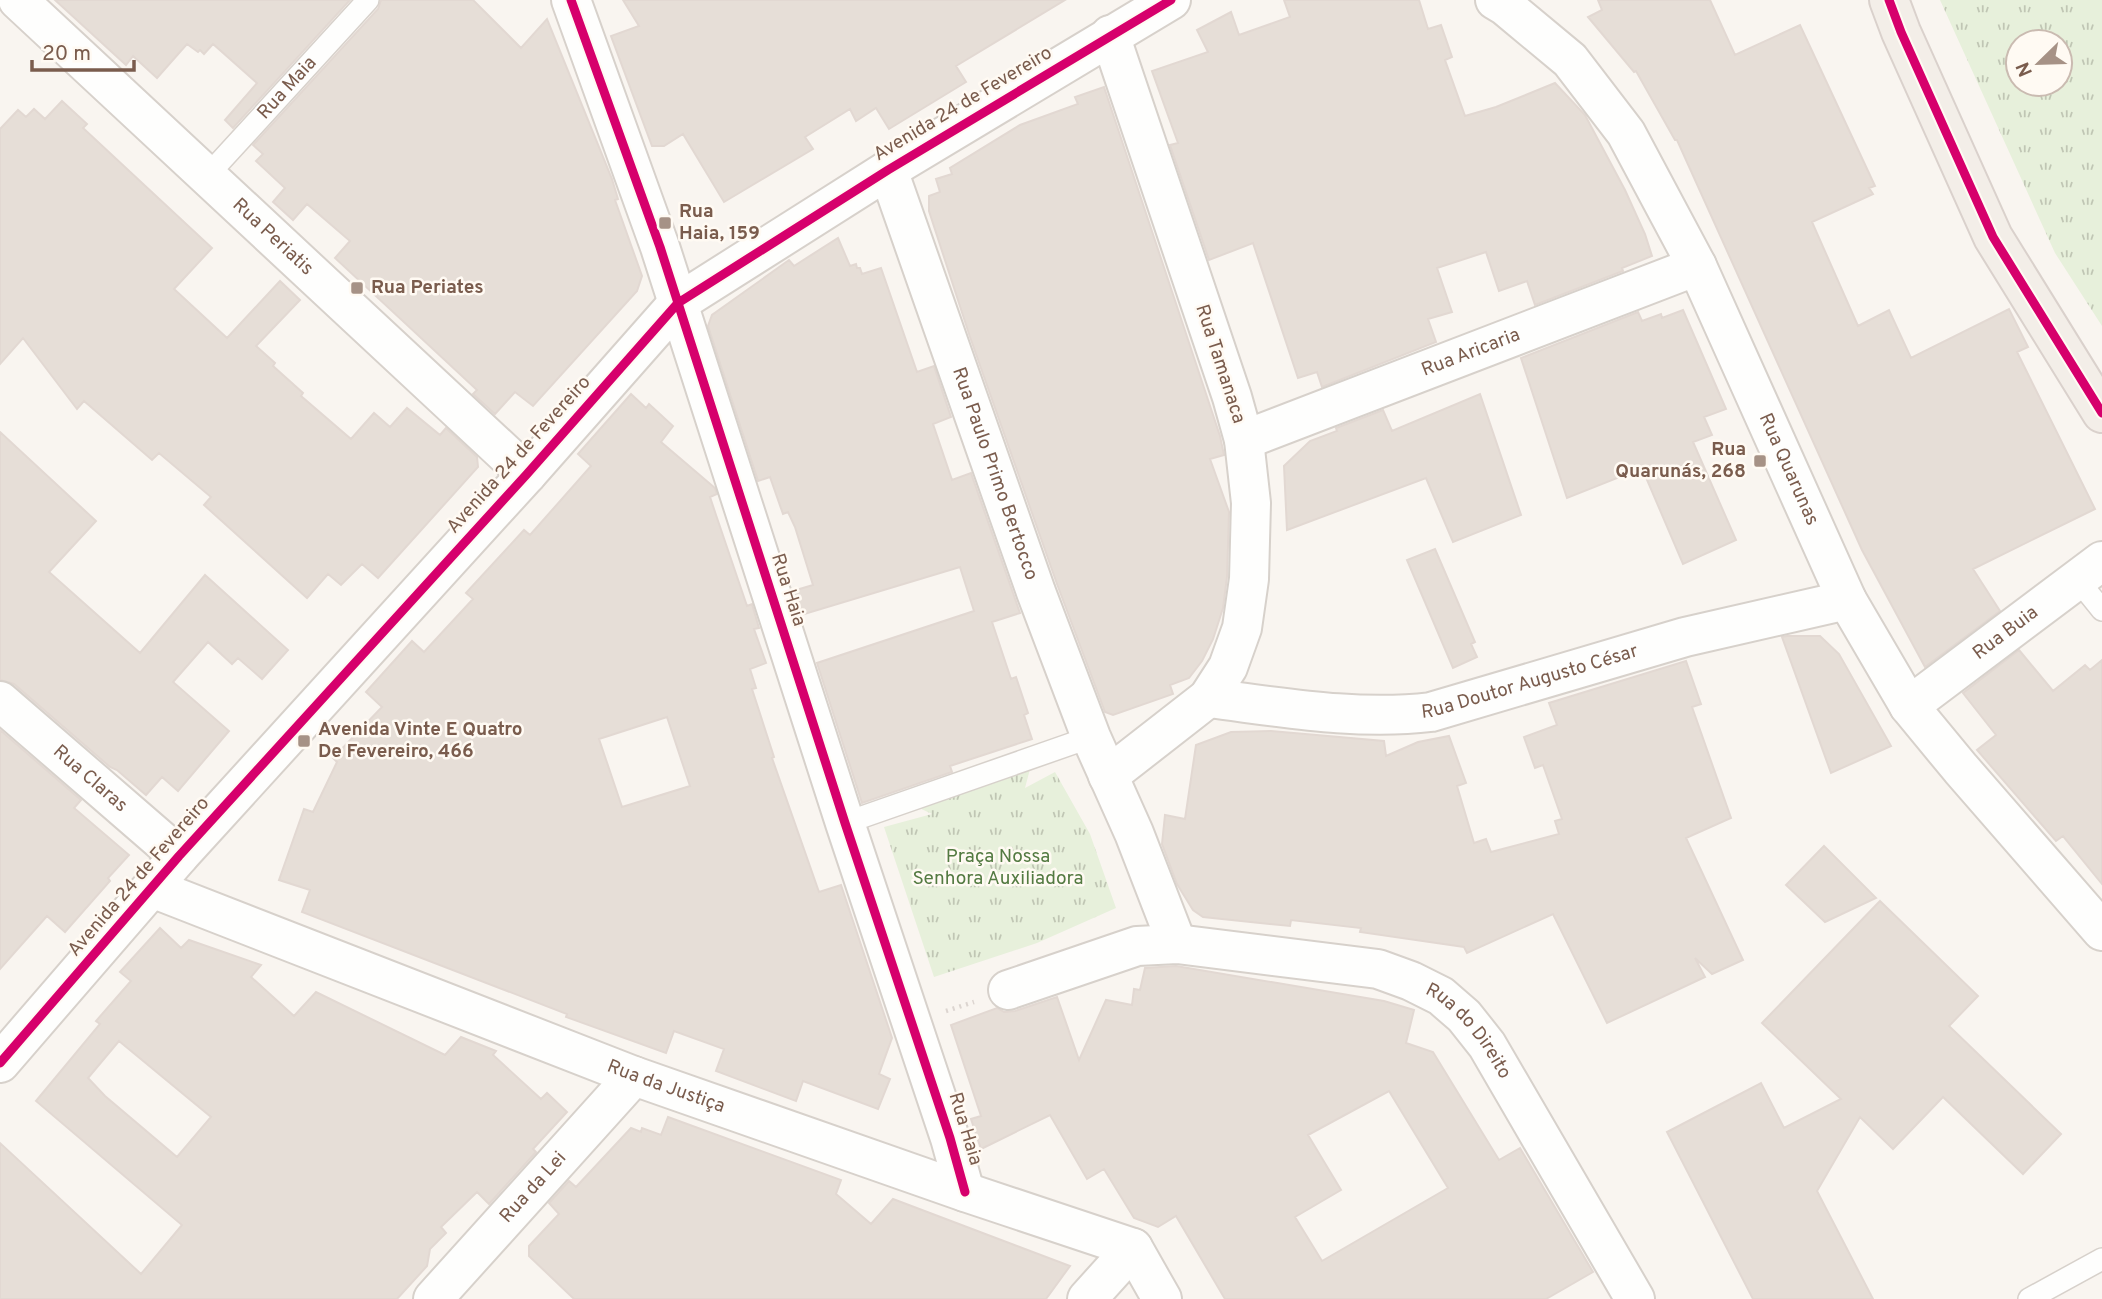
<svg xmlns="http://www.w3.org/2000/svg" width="2102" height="1299" font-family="Overpass,sans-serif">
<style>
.park{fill:url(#park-tufts);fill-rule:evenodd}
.building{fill:#e6ded7;stroke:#e2d8d2;stroke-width:2;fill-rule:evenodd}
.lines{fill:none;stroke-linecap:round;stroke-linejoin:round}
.lane-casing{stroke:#d7d1cb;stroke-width:24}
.street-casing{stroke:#d7d1cb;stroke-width:42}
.primary-casing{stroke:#dad1cc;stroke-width:42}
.path{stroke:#dcd5d0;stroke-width:4.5;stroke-dasharray:2 5;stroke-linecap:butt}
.lane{stroke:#fefefd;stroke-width:21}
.street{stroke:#fefefd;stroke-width:38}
.primary{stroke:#f3eee8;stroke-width:38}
.cycleway-casing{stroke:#fffaf3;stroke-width:13}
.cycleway{stroke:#d6006c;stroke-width:9}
.poi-dot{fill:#a69286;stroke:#fffaf3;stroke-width:2.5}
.labels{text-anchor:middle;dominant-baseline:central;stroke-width:5;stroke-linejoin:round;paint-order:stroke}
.street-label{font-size:19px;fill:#7a5c4d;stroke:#fffaf3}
.poi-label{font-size:19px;font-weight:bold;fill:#7a5c4d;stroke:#fffaf3;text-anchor:start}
.park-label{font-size:19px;fill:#537a41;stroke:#fffaf3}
</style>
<defs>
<pattern id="park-tufts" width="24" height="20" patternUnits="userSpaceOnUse" patternTransform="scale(1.75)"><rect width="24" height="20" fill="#e7f0db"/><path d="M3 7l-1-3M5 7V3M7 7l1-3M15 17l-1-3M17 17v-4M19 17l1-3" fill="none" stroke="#c0c6b4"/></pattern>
</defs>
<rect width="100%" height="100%" fill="#f9f5f0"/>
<path class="park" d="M1940 0H2102V326L2055 253ZM2060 42V84H2018V42Z
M1030 769 1025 788 1055 772 1090 834 1116 908 1037 943 934 977 884 827 932 814 915 806Z"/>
<path class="building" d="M55 0H350L233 128 225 120 257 83 213 44 204 54 200 50 198 52 187 44 157 78 133 56 126 65Z
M381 0H473L521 48 547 19 612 179 618 199 615 200 642 276 637 291 533 406 515 392 495 414 473 394 477 390 335 258 350 241 307 204 293 220 273 202 285 188 256 161 263 154 253 145 378 9Z
M623 0H1065L956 66 966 82 889 129 876 108 856 121 850 109 805 137 813 149 724 202 683 134 664 146H652L611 36 639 26Z
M1284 0H1419L1428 29 1441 25 1452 57 1445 60 1465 116 1496 107 1555 83 1585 115 1625 190 1645 234 1652 256 1622 268 1623 271 1535 305 1527 281 1499 291 1486 252 1437 268 1452 312 1428 319 1436 342 1322 387 1317 372 1298 378 1253 243 1209 260 1170 145 1178 143 1152 71 1208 52 1197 30 1231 12 1239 35 1290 17Z
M1598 0H1710L1735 55 1800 25 1875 186 1869 188 1873 194 1812 222 1858 326 1889 310 1911 358 2009 309 2028 347 2017 352 2095 509 1973 569 2000 611 1925 667 1862 550 1677 140H1675L1636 71 1634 72 1588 17 1602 10Z
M1104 87 1220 436 1224 455 1210 459 1229 512 1227 577 1223 608 1213 639 1202 661 1189 678 1170 685 1173 694 1113 715 1105 712 1057 584 970 337 929 211V196L940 192 936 179 952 174 950 168 1020 125 1078 104 1075 97Z
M62 101 87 124 83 128 212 248 174 289 227 338 280 281 300 300 256 346 275 363 273 366 303 393 301 396 351 439 374 413 390 427 407 408 440 435 446 428 477 457 478 467 378 578 362 564 341 585 328 574 307 598 204 505 211 497 159 453 152 460 84 401 77 409 23 338 0 364V129L18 110 26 117 34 109 45 119Z
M838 238 850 266 856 264 857 268H860L862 274 881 268 917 372 934 366 951 417 933 424 952 480 971 473 1020 613 992 622 1011 679 1016 677 1028 713 1024 715 1032 739 950 766 952 772 862 803 817 663 974 611 960 567 801 615 793 591 813 585 795 527 788 512 783 514 770 477 758 481 708 326 712 315 789 260 794 266Z
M1683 310 1726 409 1704 417 1712 435 1693 442 1736 540 1683 564 1642 468 1567 498 1521 358 1638 312 1642 321 1661 314 1662 318Z
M631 394 646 408 649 404 673 426 661 442 715 488 717 494 710 497 716 515 747 606 752 604 759 628 754 629 766 663 750 669 756 688 752 689 774 757 772 758 819 892 841 885 892 1038 879 1074 890 1079 878 1109 803 1081 796 1101 716 1071 724 1049 674 1031 666 1053 566 1017 567 1014 302 912 310 890 279 880 304 809 313 812 337 762 333 758 382 707 366 692 412 641 424 652 473 599 466 593 524 530 530 535 591 466 578 454ZM667 717 690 786 622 807 599 739Z
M1480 394 1521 515 1453 542 1426 478 1287 530 1284 466 1310 441 1337 431 1336 428 1383 410 1392 431Z
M0 432 96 521 49 572 140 653 205 575 288 650 262 679 238 658 232 664 208 642 173 682 229 731 178 791 162 777 146 795 117 770 110 767 14 684 0 680Z
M1435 549 1475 642 1471 644 1477 657 1453 668 1407 560Z
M1787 636H1820L1839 654 1891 746 1831 773 1782 637Z
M2019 650 2053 691 2085 665 2090 670 2102 660V884L2063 836 2056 841 1977 750 1996 735 1963 693Z
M1686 661 1701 704 1692 707 1731 818 1686 838 1743 960 1712 974 1695 958 1705 977 1607 1023 1553 914 1467 953 1464 947 1360 932 1361 928 1291 920 1290 926 1203 917 1193 910 1177 884 1162 844 1165 815 1185 819 1196 745 1231 732 1271 731 1384 741 1386 756 1418 742 1449 736 1466 783 1457 786 1474 843 1486 839 1491 852 1559 834 1555 821 1562 819 1543 765 1535 768 1524 737 1557 725 1549 703Z
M0 730 81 800 74 808 129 855 108 878 110 881 65 932 47 916 0 969Z
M1824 846 1876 898 1825 922 1786 885Z
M1880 901 1978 996 1949 1026 2061 1134 2023 1174 1943 1097 1893 1149 1860 1117 1817 1191 1873 1299H1753L1667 1132 1761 1083 1784 1128 1841 1099 1762 1023Z
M160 928 181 948 189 940 261 965 251 977 294 1016 316 992 445 1055 461 1037 496 1051 493 1055 541 1099 547 1093 567 1112 533 1149 536 1152 489 1204 477 1192 441 1227 446 1233 430 1249 427 1266 397 1299H0V1143L141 1274 182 1225 36 1101 100 1024 96 1021 131 981 120 972ZM119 1041 211 1117 177 1157 105 1096 88 1078Z
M1176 966 1384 1001 1414 1010 1406 1043 1433 1052 1499 1160 1520 1148 1593 1272 1546 1299H1225L1176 1216 1158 1227 1134 1218 1104 1169 1087 1179 1050 1115 981 1149 971 1119 981 1116 951 1025 997 1008 1004 1012 1015 1011 1057 997 1079 1060 1106 1000 1132 1005 1134 989 1140 990 1145 968ZM1389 1091 1448 1188 1322 1261 1295 1217 1341 1190 1308 1135Z
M668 1117 841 1180 836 1194 871 1224 893 1199 1070 1266 1046 1299H574L529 1256V1246L559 1214 549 1203 569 1181 576 1187 631 1128 641 1132 642 1128 661 1135Z"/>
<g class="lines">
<g class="lane-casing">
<g id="lane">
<path id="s1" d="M207 176 368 0"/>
<path d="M2077 579 2102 610"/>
<path d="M845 823 1091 737"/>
<path d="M2029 1299 2102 1259"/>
</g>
</g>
<g class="street-casing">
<g id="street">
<path id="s2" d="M18 0 527 474"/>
<path d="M571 0 660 247 845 823 950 1138 965 1192"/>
<path id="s3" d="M1495 0 1505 6 1570 60 1626 133 1697 266 1847 600 1909 706 1961 769 2102 931"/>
<path id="s4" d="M888 170 1036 592 1091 737 1134 833 1177 944"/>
<path id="s5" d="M1244 440 1697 266"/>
<path id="s6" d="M1208 698C1281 707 1357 721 1431 712L1685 637 1847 600"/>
<path id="s7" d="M0 701 179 856"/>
<path id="s8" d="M1909 706 2102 561"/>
<path d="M1108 776 1208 698 1228 667 1242 628 1249 579 1251 503 1244 440 1232 397 1110 35"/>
<path id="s9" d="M152 888 634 1076 965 1192 1133 1248 1162 1299"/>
<path id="s10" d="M1008 990 1137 946 1177 944 1378 969 1411 981 1441 996 1464 1016 1487 1045 1635 1299"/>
<path d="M0 1063 179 856 527 474 678 303 888 170 1171 0"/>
<path id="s11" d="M433 1299 634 1076"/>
<path d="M1087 1299 1133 1248"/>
</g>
</g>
<g class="primary-casing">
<path id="primary" d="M1889 0 1901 32 1993 237 2102 413"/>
</g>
<path class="path" d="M946 1011 974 1002"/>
<use href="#lane" class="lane"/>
<use href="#street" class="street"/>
<use href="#primary" class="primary"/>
<g class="cycleway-casing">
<path id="cycleway" d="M571 0 660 247 845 823 950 1138 965 1192
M1889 0 1901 32 1993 237 2102 413
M0 1063 179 856 527 474 678 303 888 170 1171 0"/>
</g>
<use href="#cycleway" class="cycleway"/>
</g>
<g class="poi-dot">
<rect x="658" y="216" width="14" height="14" rx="3.5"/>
<rect x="350" y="281" width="14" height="14" rx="3.5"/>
<rect x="1753" y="454" width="14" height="14" rx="3.5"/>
<rect x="297" y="734" width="14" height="14" rx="3.5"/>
</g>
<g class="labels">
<g class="street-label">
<text stroke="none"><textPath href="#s1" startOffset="119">Rua Maia</textPath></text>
<text transform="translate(963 104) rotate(-31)">Avenida 24 de Fevereiro</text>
<text stroke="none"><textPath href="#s2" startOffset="348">Rua Periatis</textPath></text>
<text stroke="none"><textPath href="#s5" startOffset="243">Rua Aricaria</textPath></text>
<text transform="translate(1220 364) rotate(72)">Rua Tamanaca</text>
<text transform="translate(519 455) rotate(-48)">Avenida 24 de Fevereiro</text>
<text stroke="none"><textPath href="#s3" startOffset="562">Rua Quarunas</textPath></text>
<text stroke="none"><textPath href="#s4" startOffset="322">Rua Paulo Primo Bertocco</textPath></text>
<text transform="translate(788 590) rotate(72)">Rua Haia</text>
<text stroke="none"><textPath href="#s8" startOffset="121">Rua Buia</textPath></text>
<text stroke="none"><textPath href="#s6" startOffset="327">Rua Doutor Augusto César</textPath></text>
<text stroke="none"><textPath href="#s7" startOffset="119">Rua Claras</textPath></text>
<text transform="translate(139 877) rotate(-49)">Avenida 24 de Fevereiro</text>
<text stroke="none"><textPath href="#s10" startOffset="492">Rua do Direito</textPath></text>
<text stroke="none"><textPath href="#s9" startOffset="551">Rua da Justiça</textPath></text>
<text transform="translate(965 1129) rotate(73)">Rua Haia</text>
<text stroke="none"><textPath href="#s11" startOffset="150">Rua da Lei</textPath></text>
</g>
<g class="poi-label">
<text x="679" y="212">Rua<tspan x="679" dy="22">Haia, 159</tspan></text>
<text x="371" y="288">Rua Periates</text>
<text x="1746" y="450" text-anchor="end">Rua<tspan x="1746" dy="22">Quarunás, 268</tspan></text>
<text x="318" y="730">Avenida Vinte E Quatro<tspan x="318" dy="22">De Fevereiro, 466</tspan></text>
</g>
<g class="park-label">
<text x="998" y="857">Praça Nossa<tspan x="998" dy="22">Senhora Auxiliadora</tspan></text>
</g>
</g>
<g transform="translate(2039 63) rotate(247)"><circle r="33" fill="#fffaf3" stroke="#cabbb1" stroke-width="2"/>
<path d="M0-5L12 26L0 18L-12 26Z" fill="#a69286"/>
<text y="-10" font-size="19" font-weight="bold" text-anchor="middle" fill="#7a5c4d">N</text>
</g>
<path d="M32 60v10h102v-10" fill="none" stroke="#7a5c4d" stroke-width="3.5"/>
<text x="42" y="60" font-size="21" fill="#7a5c4d" stroke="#fffaf3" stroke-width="5" paint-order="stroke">20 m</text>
</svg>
